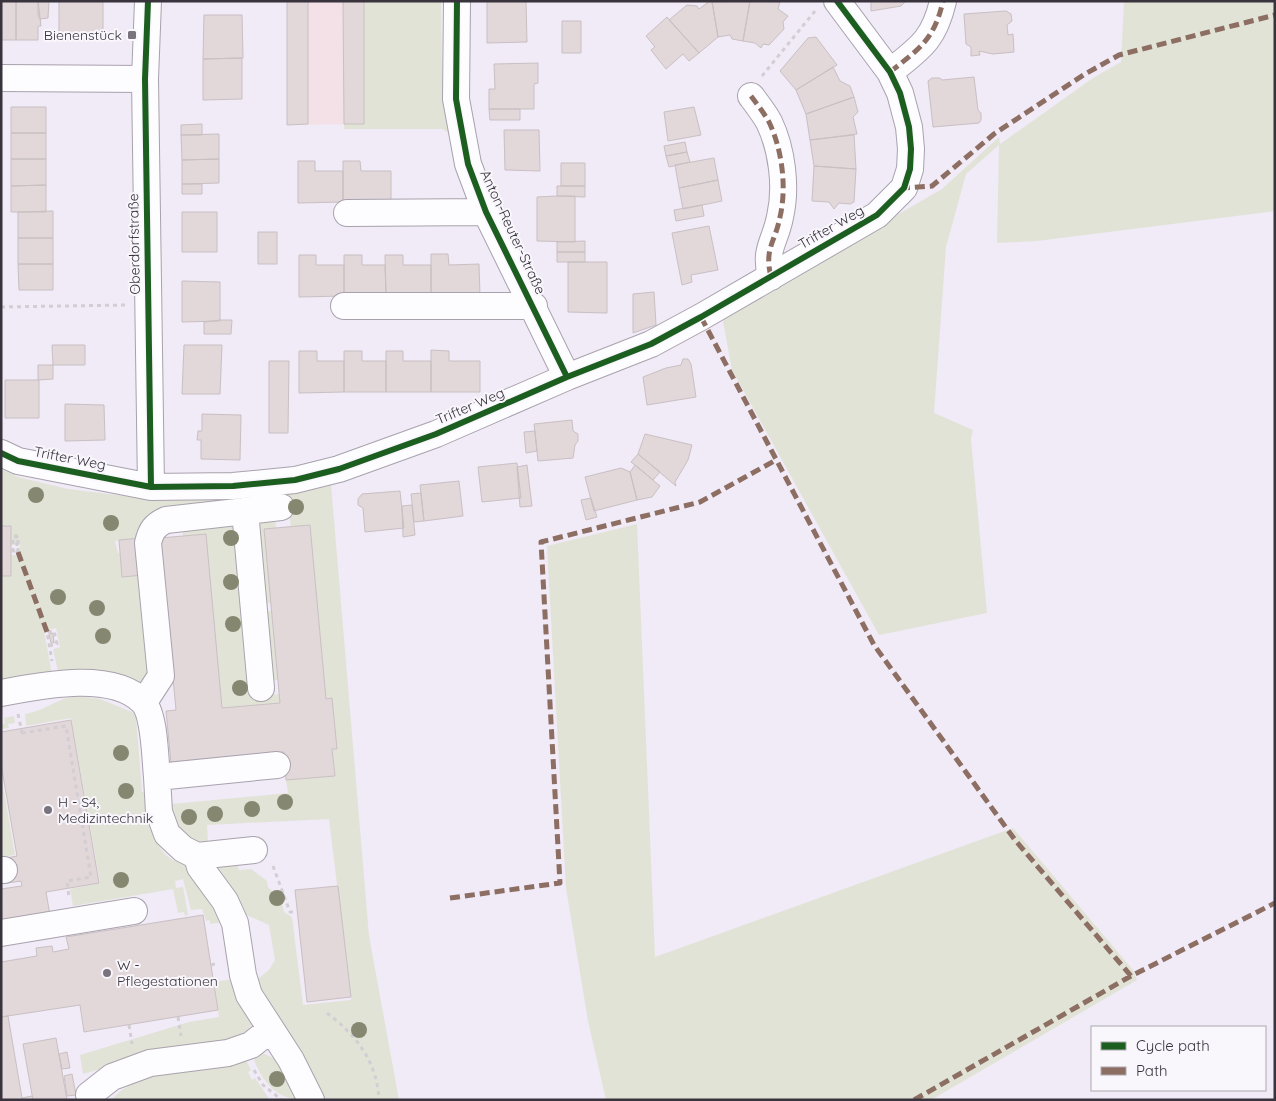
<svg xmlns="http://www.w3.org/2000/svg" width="1276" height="1101" font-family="Quicksand,sans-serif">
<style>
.industrial{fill:#f3e1e7}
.green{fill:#e2e3d7}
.building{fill:#e2d7d9;stroke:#c8c0c3}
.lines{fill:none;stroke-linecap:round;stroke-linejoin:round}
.minor-casing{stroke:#a8a2ad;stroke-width:28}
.path{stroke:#d2ced3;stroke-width:3;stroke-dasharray:4 4;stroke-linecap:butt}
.minor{stroke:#fdfcfe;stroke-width:26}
.path-bridge{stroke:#d2ced3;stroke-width:3;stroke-dasharray:4 4;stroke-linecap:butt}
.quiet{stroke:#8d6e63;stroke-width:5;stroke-dasharray:10 5;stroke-linecap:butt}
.cycleway-casing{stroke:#f9f6fc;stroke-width:9}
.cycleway{stroke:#1b5e20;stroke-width:6}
.tree{fill:#868771}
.poi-dot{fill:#79737d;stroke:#f9f6fc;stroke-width:2}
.labels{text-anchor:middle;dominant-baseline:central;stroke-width:4;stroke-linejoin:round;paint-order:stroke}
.poi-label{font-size:14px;fill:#38333c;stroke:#f9f6fc;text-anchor:start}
.street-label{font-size:14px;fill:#38333c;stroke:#f9f6fc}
</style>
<rect width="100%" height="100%" fill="#f1eaf7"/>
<path class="industrial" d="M287 1H364V124L287 125Z"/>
<path class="green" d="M364 1H441L442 76 449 133 442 129H344V124H364Z
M1124 1H1275V211L1037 241 997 243 999 145 966 174 946 247 934 413 973 430 971 439 987 613 879 635 732 370 722 316 942 189 999 137 1000 144 1093 78 1121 62Z
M1 469 18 477 68 489 157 500 331 484 369 936 399 1100H321L254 982 269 970 275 960 269 925 242 913 214 867 236 863 239 870 251 869 267 881 268 887 281 900 284 912 292 917 303 1005 351 1000 329 819 207 825 208 844 203 847 175 827 168 809 172 804 288 793 286 780 335 776 332 749 337 748 332 699H326L310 525 291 527 288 503 141 538 115 541 118 553H120L122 577 144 575 152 667 140 684 58 672 53 649 60 647 56 628 44 631 52 674 1 682V576H11V555H19L20 545H11L10 526H1Z
M275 516 276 528 264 529 271 603H260L257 524 261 519Z
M223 520 238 528 261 696 279 694 280 703 222 708 206 534 183 536 182 526Z
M637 524 655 957 1013 828 1133 970 1137 980 931 1100H606L588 1021 566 888 547 546Z
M271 611 278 680 267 681 261 612Z
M77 696 100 699 132 712 136 716 142 792H148C152 818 148 842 171 859 176 863 185 863 189 866 196 871 220 912 226 922L210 924V920L206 921 202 909 191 910 183 879 175 881 176 888 183 887 188 915 185 916 184 912 178 913 173 889 73 906 70 889 100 883 71 718 26 726 25 714C47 710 55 699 77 696Z
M14 716 15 723 8 724 9 728 1 729V724H5L4 718Z
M1 774 15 855 1 857Z
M234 979 252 1022 246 1037 149 1055 83 1074 80 1055 189 1022 219 1017 214 982Z
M260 1052 278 1060 303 1100C278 1100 263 1083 254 1060Z
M246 1060 251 1070 248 1072 252 1080 255 1078 270 1100H112C133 1070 211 1065 246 1060Z"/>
<path class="building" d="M1 1H16V40H1Z
M16 1H38L41 26H38V40H16Z
M38 1H49L48 18 40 19 38 16Z
M59 1H103V40L59 39Z
M287 1H308V124L287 125Z
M343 1H364V124H344Z
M487 1H526L527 42 487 43Z
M710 1H712L718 37 699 53 669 20 687 5 697 6 699 9Z
M750 1 780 2 778 9 788 16 783 22 784 29 769 45 763 44 761 48 755 43 743 41Z
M750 1 743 41 732 39 730 35 718 37 712 2Z
M871 1H906L901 6 871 11Z
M1006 11 1011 14 1012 21 1007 25 1008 35 1013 34 1014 52 993 54 979 51 980 55 971 56V47L966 44 964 14Z
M204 15H242L243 58 203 59Z
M667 17 699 53 689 61 683 54 666 69 651 50 655 47 646 36Z
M562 21H581V53H562Z
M816 37 837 65 796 90 780 71 808 38Z
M242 58V99L203 100V59Z
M538 63V83L534 84V109H489V89H495L494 64Z
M833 67 840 81 850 86 854 97 806 114 796 90Z
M974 77 978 110 981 113V120L979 123 933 127 928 81 932 78H940L942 80Z
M854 97 858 112 853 117 857 134 810 140 806 114Z
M11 107H46V133H11Z
M694 107 701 135 668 141 664 112Z
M489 109H520V120H490Z
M202 124V135H181V125Z
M504 130H539L540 171 505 170Z
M11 133H46V159H11Z
M219 134V159L182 160 181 135Z
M854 135 856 169 814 166 810 140Z
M685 142 687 152 666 156 664 146Z
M687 152 690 162 669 167 666 156Z
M714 158 718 180 679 188 675 165Z
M11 159H46V185L11 186Z
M219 159V183L182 184V160Z
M298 161H315V171H343V202L298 203Z
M343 161H360L361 171H391V202H343Z
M561 163H585V186H561Z
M814 166 856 169 854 202 850 204 839 203 834 209 829 202 812 201Z
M718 180 722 201 683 209 679 188Z
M182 184H202V194H182Z
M46 185V212H11V186Z
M557 186H585V197L557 196Z
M557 196H575V242L537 241V197Z
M702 205 704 216 676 221 674 210Z
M53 211V238H18V212Z
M182 212H217V252H182Z
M709 226 718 270 691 275 692 282 682 285 672 233Z
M258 232H277V264H258Z
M18 238H53V264H18Z
M585 241V252H557V242Z
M557 252H585V262H557Z
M431 254H448L449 265 479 264 480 296H431Z
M299 255H316V265H344V296L299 297Z
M344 255H362V265H385L386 296H344Z
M385 255H403V265H431V296H386Z
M568 262H607V313L568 312Z
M18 264H53V290H19Z
M182 281 220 282V321L182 322Z
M654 292 656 325 633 333V294Z
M220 320H232L231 334H204V322Z
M52 345H85V365H53Z
M184 345H222L220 394H182Z
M431 350 449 351V361H480V392H431Z
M299 351H317V361H344V392L299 393Z
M344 351H362V361H386V392H344Z
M386 351H403V361H431V392H386Z
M683 359H688L691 364 696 397 647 405 643 377 666 368 681 365Z
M269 361H289L288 433H269Z
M38 365H53V379L38 380Z
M5 380H39V418H5Z
M65 404 104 405 105 440 65 441Z
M202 414 241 415 240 460 201 459V440H197L198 431H202Z
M572 420 573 431 578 434V441L575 445 573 458 538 461 534 424Z
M535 431 537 451 526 453 524 432Z
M645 434 692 445 688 460 675 482 676 486 638 454Z
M638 454 660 472 653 480 631 462Z
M517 463 521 498 482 502 478 467Z
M527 465 532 506 520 507 517 467Z
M635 465 660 486 652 497 637 500 630 472Z
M621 468 630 472 637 500 594 511 585 477Z
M459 481 463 516 424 521 420 485Z
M400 491 404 528 365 532 363 508 358 505V499L362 494Z
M421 493 424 521 414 522 411 494Z
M591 498 597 517 586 520 581 500Z
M412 505 415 535 403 537 402 506Z
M310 525 326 699 332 698 337 749H332L335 776 286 780 284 752 171 763 166 711 176 710 160 538 206 534 222 708 280 703 264 529Z
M1 526H11V576H1Z
M141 538 144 575 122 577 119 540Z
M53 633 54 643H51L49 634Z
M71 720 99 883 46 892 50 915 2 923 1 889 22 886 21 881 1 884V859L17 856 1 764V732Z
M338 886 351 997 307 1002 295 890Z
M203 915 218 1010 84 1032 80 1005 1 1017V962L37 956 36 948 52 946 53 952 69 949 66 937Z
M8 1016 22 1098V1100H1V1017Z
M56 1038 67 1100H33L23 1044Z
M67 1052 70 1068 62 1069 59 1054Z
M72 1074 76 1095 67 1096 64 1076Z
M32 1096 33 1100H22V1098Z"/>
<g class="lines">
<g class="minor-casing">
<path id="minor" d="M148 1 145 79 151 487
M457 1 456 99 468 164 486 212 567 377
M890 72C920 48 934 40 943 1
M1 78 145 79
M751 96C757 104 764 113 769 122 782 149 787 187 780 217 775 243 764 248 771 277
M347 213 486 212
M344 306H534
M1 453 18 461 151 487 233 486 295 480 339 469 436 434 567 377 651 344 701 317 877 215 904 188 910 169 911 149 909 127 900 93 890 72 837 1
M245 511 261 688
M1 693C39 686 112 670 143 702 155 715 155 759 157 777L277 765
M144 702 161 676 148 543C151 530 155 525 166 520L281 507
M157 777 159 812 167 834 183 849 197 856 254 850
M197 856 200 867 225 901 235 923 243 975 249 995 291 1060 311 1100
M1 870H4
M1 933 134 911
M89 1095 112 1077 150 1063 228 1053 251 1045 271 1029"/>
</g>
<path class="path" d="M762 76 815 11
M1 307 125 305
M14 536H18V552
M11 551H17
M49 646 57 644 54 631 47 632 52 661
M18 714 23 737
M22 733 66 726 91 877 67 881 69 897
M273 866 290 912H297
M211 965 218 963
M327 1013C356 1035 377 1061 379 1100
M178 1017 181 1036
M129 1025 132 1044
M254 1070 263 1085 282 1100"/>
<use href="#minor" class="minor"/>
<path class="path-bridge" d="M13 552V537H17V552"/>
<path class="quiet" d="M890 72C920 48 934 40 943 1
M751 96C757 104 764 113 769 122 782 149 787 187 780 217 775 243 764 248 771 277
M905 184 904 188 932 186 994 134 1085 74 1119 55 1275 15
M701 317 874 645 1015 840 1131 976
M18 552 47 632
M450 898 560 883 541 542 700 502 776 460
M914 1100 1131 976 1275 903"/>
<g class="cycleway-casing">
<path id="cycleway" d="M148 1 145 79 151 487
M457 1 456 99 468 164 486 212 567 377
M1 453 18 461 151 487 233 486 295 480 339 469 436 434 567 377 651 344 701 317 877 215 904 188 910 169 911 149 909 127 900 93 890 72 837 1"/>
</g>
<use href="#cycleway" class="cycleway"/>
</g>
<g class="tree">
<circle cx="36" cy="495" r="8"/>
<circle cx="296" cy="507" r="8"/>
<circle cx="111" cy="523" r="8"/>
<circle cx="231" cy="538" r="8"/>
<circle cx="231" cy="582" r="8"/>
<circle cx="58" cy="597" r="8"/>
<circle cx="97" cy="608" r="8"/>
<circle cx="233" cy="624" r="8"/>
<circle cx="103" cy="636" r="8"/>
<circle cx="240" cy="688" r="8"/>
<circle cx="121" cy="753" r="8"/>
<circle cx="126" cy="791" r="8"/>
<circle cx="285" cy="802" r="8"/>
<circle cx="252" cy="809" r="8"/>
<circle cx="215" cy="814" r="8"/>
<circle cx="189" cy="817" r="8"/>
<circle cx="121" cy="880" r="8"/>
<circle cx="277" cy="898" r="8"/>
<circle cx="359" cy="1030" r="8"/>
<circle cx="277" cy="1079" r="8"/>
</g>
<g class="poi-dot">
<rect x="127" y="30" width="10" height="10" rx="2.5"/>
<circle cx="48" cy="810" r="5"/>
<circle cx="107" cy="973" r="5"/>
</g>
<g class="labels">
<g class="poi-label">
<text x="122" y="35" text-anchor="end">Bienenstück</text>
<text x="58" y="802">H - S4,<tspan x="58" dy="16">Medizintechnik</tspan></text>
<text x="117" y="965">W -<tspan x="117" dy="16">Pflegestationen</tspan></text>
</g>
<g class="street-label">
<text transform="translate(831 227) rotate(-30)">Trifter Weg</text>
<text transform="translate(513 232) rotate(65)">Anton-Reuter-Straße</text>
<text transform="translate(134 244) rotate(-91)">Oberdorfstraße</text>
<text transform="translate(470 406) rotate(-23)">Trifter Weg</text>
<text transform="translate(70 458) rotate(11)">Trifter Weg</text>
</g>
</g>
<rect width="1276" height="1101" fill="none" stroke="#38333c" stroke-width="5"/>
<rect x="1091" y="1026" width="175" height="65" fill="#f9f6fc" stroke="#aca8af"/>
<rect x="1101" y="1042" width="25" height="8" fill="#1b5e20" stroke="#aca8af"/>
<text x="1136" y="1051" font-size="15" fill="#38333c">Cycle path</text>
<rect x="1101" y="1067" width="25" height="8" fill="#8d6e63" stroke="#aca8af"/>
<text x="1136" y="1076" font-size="15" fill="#38333c">Path</text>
</svg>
